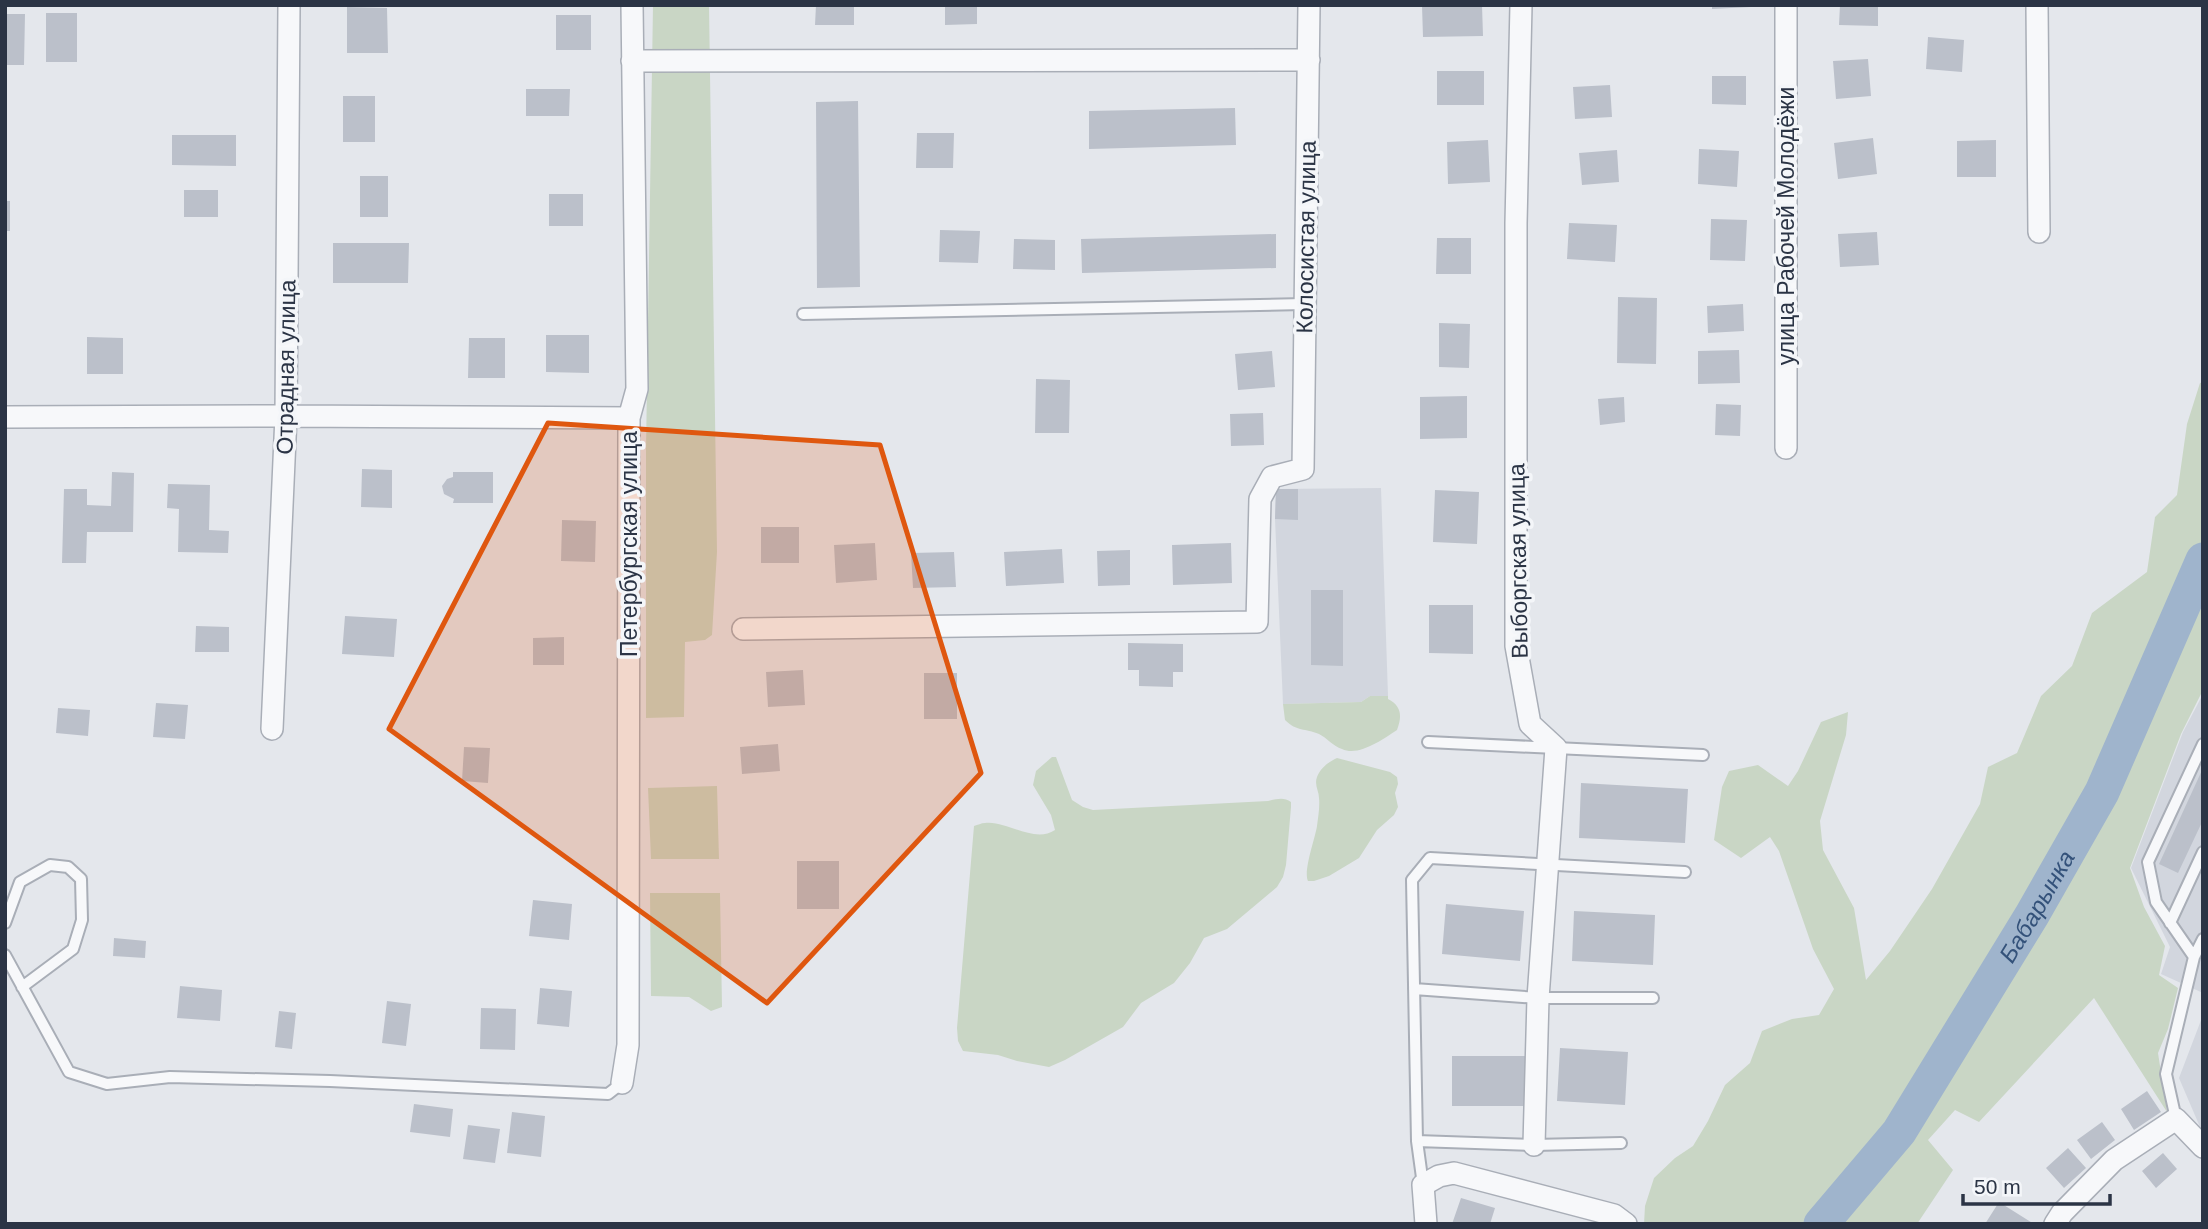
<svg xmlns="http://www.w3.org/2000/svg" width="2208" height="1229" font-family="Arial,sans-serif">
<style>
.built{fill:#d2d6de}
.green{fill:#c9d6c5}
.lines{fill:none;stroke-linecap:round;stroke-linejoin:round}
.river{stroke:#9fb4cc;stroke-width:35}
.building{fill:#bbc0ca}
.service-casing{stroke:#a9aeb7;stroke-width:14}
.minor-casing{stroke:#a9aeb7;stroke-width:24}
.service{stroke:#f7f8fa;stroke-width:10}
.minor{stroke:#f7f8fa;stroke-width:21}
.marked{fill:#df570f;fill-opacity:0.2;stroke:#df570f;stroke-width:5;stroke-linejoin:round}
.labels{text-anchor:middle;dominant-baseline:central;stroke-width:7;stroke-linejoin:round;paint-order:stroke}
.street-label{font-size:23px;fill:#2b3445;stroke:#f4f6f9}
.water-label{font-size:24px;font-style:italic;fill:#34527a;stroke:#f4f6f9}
</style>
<rect width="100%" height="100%" fill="#e4e7ec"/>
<path class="built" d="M1381 488 1388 696H1370L1361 702 1283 704 1275 519 1276 489Z
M2203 694V993L2161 974 2170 947 2131 868 2183 732Z
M2203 1015V1134L2179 1078Z"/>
<path class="green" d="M653 5H709L717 552 712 635 705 640 685 642 684 717 646 718V449Z
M2203 382V690L2181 734 2130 868 2144 907 2165 946 2159 975 2178 988 2168 1029 2158 1053 2167 1112 2094 998 1979 1122 1955 1110 1928 1140 1953 1170 1917 1224H1644L1645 1206 1654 1178 1675 1158 1693 1146 1708 1121 1725 1085 1750 1063 1762 1031 1792 1019 1819 1015 1834 989 1813 949 1779 851 1770 837 1741 858 1714 840 1722 787 1729 771 1758 765 1788 786 1798 771 1821 722 1848 712 1846 735 1820 821 1823 850 1854 908 1866 980 1890 951 1932 889 1980 804 1988 767 2017 753 2041 696 2072 666 2092 613 2147 572 2155 517 2177 495 2187 424 2200 383Z
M1370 696H1388V699C1402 706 1402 717 1397 730 1383 739 1359 757 1342 749 1333 746 1327 738 1319 734 1305 728 1297 732 1285 720L1283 704 1361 702Z
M1052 757H1056L1072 800 1083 807 1093 810 1268 801C1277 799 1284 797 1291 802V807L1286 865 1283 877 1277 887 1227 929 1204 938 1190 963 1174 983 1141 1003 1123 1027 1065 1060 1049 1067 1017 1061 998 1055 963 1051 958 1041 957 1028 974 826C978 825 981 823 985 823 1006 820 1034 844 1055 830L1051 815 1033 785 1036 771Z
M1337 758 1390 772 1397 777 1398 784 1395 793 1398 807 1394 815 1377 830 1359 858 1329 876 1314 881H1308C1303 871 1315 839 1317 826 1318 818 1320 807 1319 798 1319 791 1314 785 1317 777 1321 767 1329 762 1337 758Z
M717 786 719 859H651L648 788Z
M650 893H720L722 1007 711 1011 689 997 651 996Z"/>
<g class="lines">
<path class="river" id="s1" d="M1821 1224 1899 1132 2032 915 2102 792 2203 560"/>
</g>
<path class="building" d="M816 5H854V25H815Z
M945 5H977V24L945 25Z
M1422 5H1482L1483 36 1423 37Z
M1712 5H1751V7L1712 9Z
M1840 5H1878V26L1839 25Z
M347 7 387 8 388 53H347Z
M46 13H77V62H46Z
M5 14H25L24 65H5Z
M556 15H591V50H556Z
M1928 37 1964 40 1962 72 1926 69Z
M1868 59 1871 96 1836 99 1833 61Z
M1437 71H1484V105H1437Z
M1712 76H1746V105L1712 104Z
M1610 85 1612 117 1575 119 1573 87Z
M526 89H570L569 116H526Z
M343 96H375V142H343Z
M858 101 860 287 817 288 816 102Z
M1235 108 1236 145 1089 149V111Z
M917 133H954L953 168H916Z
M172 135H236V166L172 165Z
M1873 138 1877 174 1838 179 1834 143Z
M1488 140 1490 182 1448 184 1447 142Z
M1996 140V177H1957V141Z
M1699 149 1739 151 1737 187 1698 184Z
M1617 150 1619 182 1582 185 1579 153Z
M360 176H388V217H360Z
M184 190H218V217H184Z
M549 194H583V226H549Z
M5 201H10V231H5Z
M1711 219 1747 220 1745 261 1710 260Z
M1569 223 1617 225 1615 262 1567 259Z
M940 230 980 231 978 263 939 262Z
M1877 232 1879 265 1840 267 1838 234Z
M1276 234V268L1082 273 1081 239Z
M1437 238H1471V274H1436Z
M1014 239 1055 240V270L1013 269Z
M333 243H409L408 283H333Z
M1618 297 1657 298 1656 364 1617 363Z
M1743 304 1744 331 1708 333 1707 306Z
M1439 323 1470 324 1469 368 1439 367Z
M546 335H589V373L546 372Z
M87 337 123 338V374H87Z
M469 338H505V378H468Z
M1739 350 1740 383 1698 384V351Z
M1272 351 1275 387 1238 390 1235 354Z
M1036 379 1070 380 1069 433H1035Z
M1467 396V438L1420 439V397Z
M1624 397 1625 422 1600 425 1598 399Z
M1716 404 1741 405 1740 436 1715 435Z
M1263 413 1264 445 1231 446 1230 414Z
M362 469 392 470V508L361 507Z
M112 472 134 473 133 532H87L86 563H62L64 489H87V505L111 506Z
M453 472H493V503H453L454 499 444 494 442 486 447 479 453 477Z
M168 484 210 485 209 530 229 531 228 553 178 552 179 509 167 508Z
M1276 489H1298V520L1275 519Z
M1435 490 1479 492 1477 544 1433 542Z
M562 520 596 521 595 562 561 561Z
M761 527H799V563H761Z
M875 543 877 580 836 583 834 545Z
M1231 543 1232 583 1173 585 1172 545Z
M1062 549 1064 583 1006 586 1004 552Z
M1130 550V585L1098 586 1097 551Z
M954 552 956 587 913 588 911 553Z
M1311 590H1343V666L1311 665Z
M1429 605H1473V654L1429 653Z
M345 616 397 619 394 657 342 654Z
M196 626 229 627V652H195Z
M564 637V665H533V638Z
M1128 643 1183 644V672H1173V687L1139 686V670H1128Z
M803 670 805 705 768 707 766 672Z
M924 673H957V719H924Z
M156 703 188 705 185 739 153 737Z
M58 708 90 710 88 736 56 733Z
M778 744 780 771 742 774 740 747Z
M464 747 490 748 488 783 462 781Z
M2203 768V820L2178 873 2159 864Z
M1581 783 1688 789 1685 843 1579 838Z
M797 861H839V909H797Z
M533 900 572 904 569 940 529 936Z
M1446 904 1524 911 1520 961 1442 954Z
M1574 911 1655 915 1653 965 1572 961Z
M114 938 146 941 145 958 113 956Z
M180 986 222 990 220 1021 177 1018Z
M540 988 572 991 569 1027 537 1024Z
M387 1001 411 1004 406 1046 382 1043Z
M481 1008 516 1009 515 1050 480 1049Z
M279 1011 296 1013 292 1049 275 1047Z
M1560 1048 1628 1052 1625 1105 1557 1101Z
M1452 1056H1527L1528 1106H1452Z
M2147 1091 2161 1112 2134 1130 2121 1109Z
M414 1104 453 1109 450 1137 410 1132Z
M512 1112 545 1116 541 1157 507 1153Z
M2102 1122 2115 1140 2091 1159 2077 1140Z
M468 1125 500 1129 495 1163 463 1159Z
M2068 1148 2086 1168 2064 1188 2046 1168Z
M2163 1153 2177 1169 2156 1188 2142 1171Z
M1461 1198 1495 1208 1490 1224H1452Z
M1999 1202 2034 1224H1985Z"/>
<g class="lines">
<g class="service-casing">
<path id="service" d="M803 314 1304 304
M1428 742 1703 755
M5 923 20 882 50 865 68 867 81 879 82 920 73 949 22 987
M2170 923 2203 852
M5 955 69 1072 107 1084 170 1077 330 1081 608 1094 622 1083
M2194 957 2156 902 2148 862 2203 744
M1414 989 1538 998H1653
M2176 1119 2166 1074 2194 957 2203 939
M1417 1141 1534 1145 1621 1143
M1423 1185 1417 1141 1412 880 1430 858 1685 872"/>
</g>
<g class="minor-casing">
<path id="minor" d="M1521 5 1516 223V646L1530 724 1556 748 1538 998 1534 1145
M1786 5V448
M2037 5 2039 232
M632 61 1309 60
M5 417 286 416 629 418
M743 629 1257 622 1260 499 1272 477 1303 469 1309 5
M272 729 286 416 289 5
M622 1083 628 1045 629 418 637 389 632 5
M1426 1224 1423 1185 1439 1176 1454 1173 1614 1215 1626 1224
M2055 1224 2062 1213 2114 1160 2176 1119 2203 1147"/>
</g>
<use href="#service" class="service"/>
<use href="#minor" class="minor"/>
</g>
<path class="marked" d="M548 423 880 445 981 773 767 1003 389 729Z"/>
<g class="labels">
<g class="street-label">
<text transform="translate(1786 226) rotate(-90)">улица Рабочей Молодёжи</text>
<text transform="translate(1306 237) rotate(-89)">Колосистая улица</text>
<text transform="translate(286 367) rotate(-89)">Отрадная улица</text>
<text transform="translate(629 544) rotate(-90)">Петербургская улица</text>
<text transform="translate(1518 561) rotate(-91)">Выборгская улица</text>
</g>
<g class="water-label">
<text stroke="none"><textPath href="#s1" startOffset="385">Бабарынка</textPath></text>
</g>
</g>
<rect width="2208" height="1229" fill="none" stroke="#2b3445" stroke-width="14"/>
<path d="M1963 1194v10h147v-10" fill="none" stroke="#2b3445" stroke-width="3.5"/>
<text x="1974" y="1194" font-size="21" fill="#2b3445" stroke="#f4f6f9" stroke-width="5" paint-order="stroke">50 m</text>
</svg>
